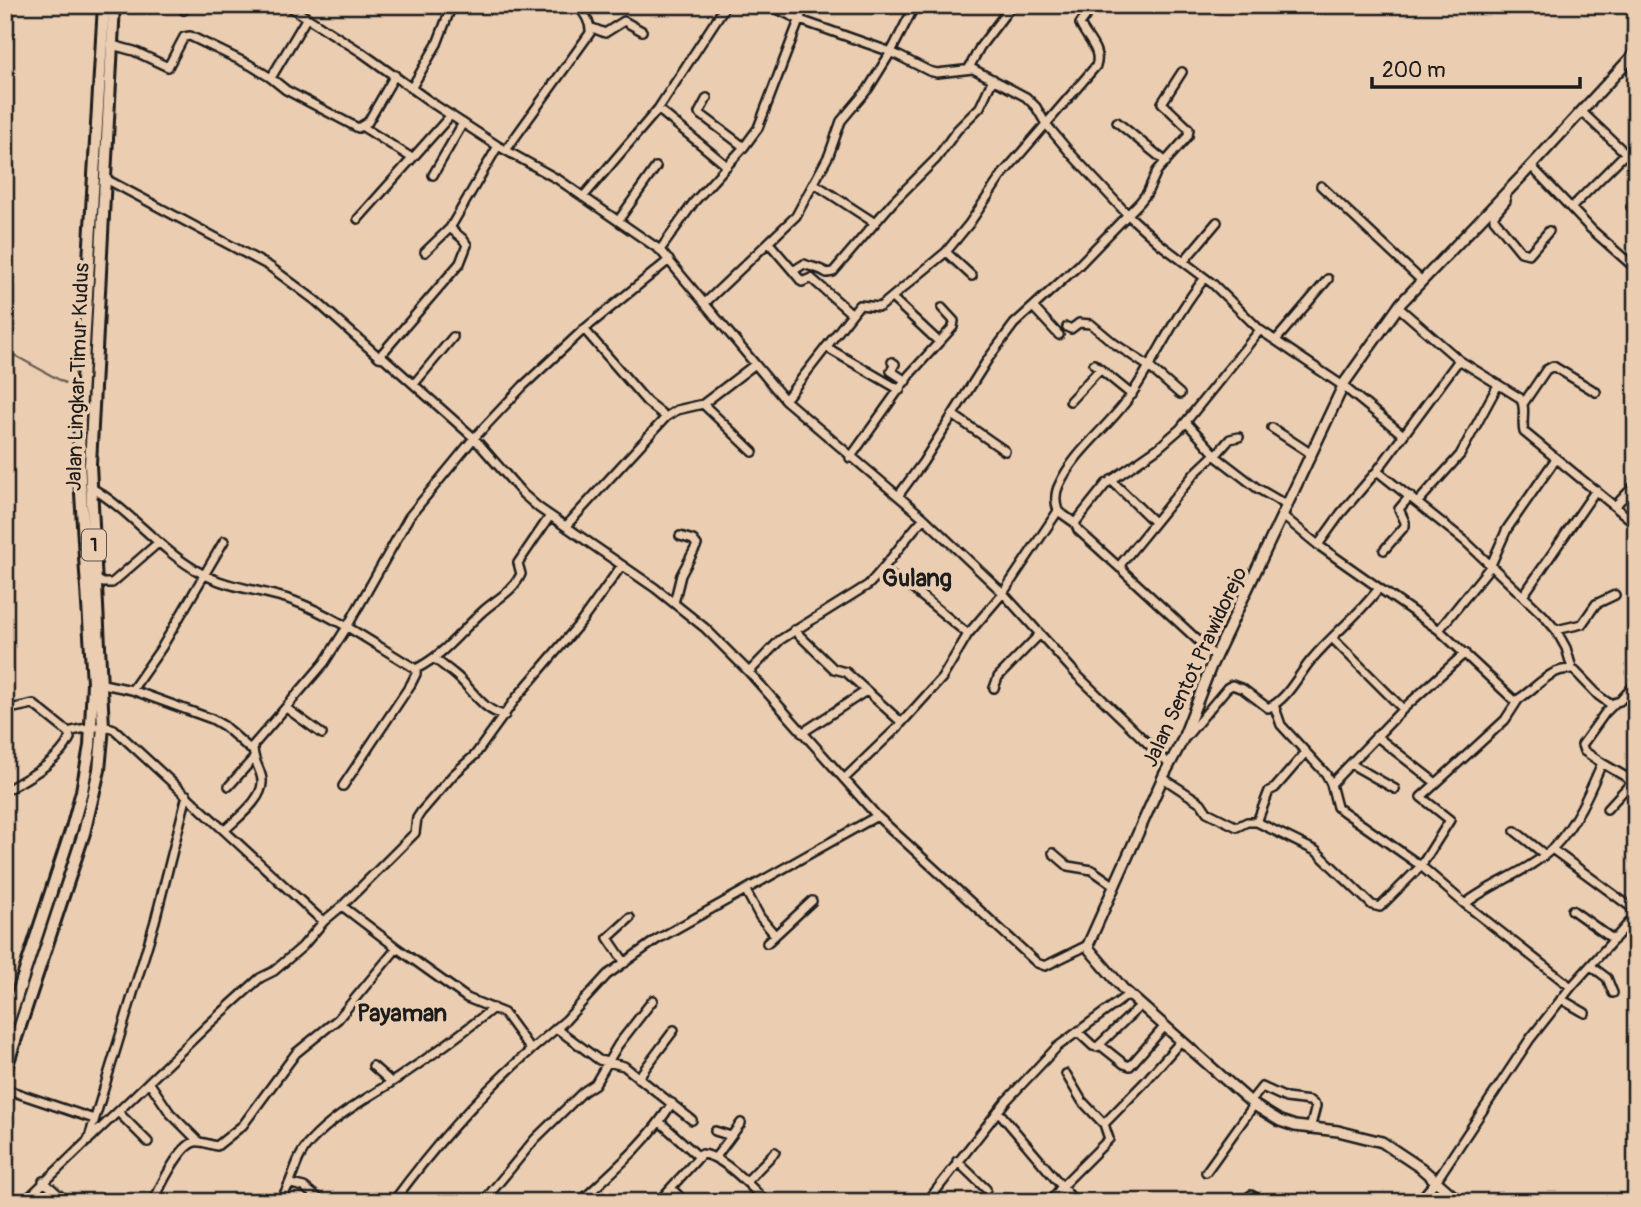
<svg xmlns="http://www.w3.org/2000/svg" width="1641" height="1207" font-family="Pangolin,sans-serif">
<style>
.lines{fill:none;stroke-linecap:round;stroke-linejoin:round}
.stream{stroke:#695d53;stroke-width:2}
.minor-casing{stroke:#1c1c1c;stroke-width:12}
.major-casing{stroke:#1c1c1c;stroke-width:14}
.highway-casing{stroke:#1c1c1c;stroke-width:16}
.minor{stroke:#ebcdb1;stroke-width:7}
.major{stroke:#ebcdb1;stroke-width:9}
.highway{stroke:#ebcdb1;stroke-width:10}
.labels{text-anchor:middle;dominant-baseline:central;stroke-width:7;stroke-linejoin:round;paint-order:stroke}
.shield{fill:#ebcdb1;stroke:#5a5149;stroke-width:2}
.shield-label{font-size:19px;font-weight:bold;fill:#1c1c1c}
.street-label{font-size:21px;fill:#1c1c1c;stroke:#ebcdb1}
.quarter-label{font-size:24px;font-weight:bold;fill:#1c1c1c;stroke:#ebcdb1}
</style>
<rect width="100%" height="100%" fill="#ebcdb1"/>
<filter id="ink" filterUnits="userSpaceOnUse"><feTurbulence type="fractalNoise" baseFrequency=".0143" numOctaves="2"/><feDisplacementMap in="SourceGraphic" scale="14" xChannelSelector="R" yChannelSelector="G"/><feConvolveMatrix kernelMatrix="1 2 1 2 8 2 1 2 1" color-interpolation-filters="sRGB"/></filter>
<g filter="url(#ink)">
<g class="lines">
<path class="stream" d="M5 350 65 383"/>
<g class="minor-casing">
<path id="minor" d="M287 5 361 52 435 105 498 146 559 180 660 250 785 400 924 518 1003 593 1077 675 1170 765
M769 5 800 20 891 52 929 71 937 73 973 69 1026 97 1036 107 1046 124 1072 155 1128 215 1160 244 1213 284 1260 330 1343 386 1402 434
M184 10 187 5
M590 27 605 33 624 21 642 31
M112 45 134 51 168 67 184 37 190 36 250 65 271 78 306 19
M969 68 980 47 1012 5
M271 78 286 90 358 128 368 122 395 75
M412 87 437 44 452 5
M707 98 699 113 744 147
M658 109 727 166
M1581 111 1636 163
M1117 122 1166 162
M363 127 412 158
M498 146 450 228 463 239 467 245 460 263 379 357 384 358 474 438 523 386 582 331 669 260
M506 150 590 33C591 23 584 12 577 5
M1531 166 1591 229 1636 269
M433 175 463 123
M106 179 269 266 316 301 379 357
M815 184 875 223
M1321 186 1422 281
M1505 194 1506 201 1494 215V219L1521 252 1529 254 1549 231
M583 197 658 109 726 5
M1572 207 1626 153
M1631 207 1636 202
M358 219 451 115
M618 221 656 167
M769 243 793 271 804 264C813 268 818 267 827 273L833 272 893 202 936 159 957 130 980 107 993 79
M660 250 694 202 744 147 758 128 805 5
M425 252 450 228
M946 252 972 276
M1184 261 1217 222
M793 271 802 282 811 278 852 314
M892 298 939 342
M705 303 796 216 829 155 841 121 868 89 891 52 915 5
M1033 307 1059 335
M1398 307 1459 360 1520 398C1527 407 1521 421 1524 432L1636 524
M1067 327 1071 329 1079 323 1091 324 1115 344 1148 366 1180 394
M584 329 647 402 666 417
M1276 340 1328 279
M826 347 900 390
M1459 360 1377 471 1465 541 1543 615 1556 630 1566 648 1572 668
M892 362 895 364 891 371 906 381
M1094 364 1132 395
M414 384 453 337
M785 400 859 305 880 307 946 252 969 224 1002 175 1096 66C1102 50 1086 38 1080 24L1094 5
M1070 401 1100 369
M703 404 753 452
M1523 404 1546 370 1553 366 1596 392
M953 415 1005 451
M1186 422 1216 455 1230 439 1239 437
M1272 428 1310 453
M850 458 910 374 953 327 954 321 942 308
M1111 480 1154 522
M92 488C132 512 160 551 201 573 230 589 264 590 294 601 337 617 377 646 416 669 445 654 459 633 482 612 496 599 513 592 521 574L518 563 550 516
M898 496 923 462 988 359 1014 324 1079 265 1140 202 1147 193 1157 171 1188 136 1189 129 1186 126 1162 103 1182 72
M1418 502 1460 455 1498 385
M1615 506 1636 484
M1058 511C1055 502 1055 493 1059 485 1076 448 1112 425 1133 392 1158 355 1176 313 1205 278
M1283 516 1318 545 1379 588
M1075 523 1078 530 1120 568
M566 526 666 417 677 410 703 404 754 365
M1318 545 1341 513 1377 471
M1384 550 1405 526V522L1399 509 1410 496
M882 570 913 589 968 634
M96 579 103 583H112L158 543
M1523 596 1596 490
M674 603 681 575 697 545 693 540 680 536
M794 630 834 669 846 672 901 722
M1439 630 1490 567 1507 529 1555 460
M1556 630 1582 624 1596 604 1615 595
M1333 639 1403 709
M1216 657 1124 572 1120 565 1195 473 1214 455 1257 488 1288 506
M435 659C441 664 447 668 453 673 470 685 482 712 505 715
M749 672 780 640 868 585C889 564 904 539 924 518
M103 684 132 690 212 719 224 726 250 749 324 663 347 627 409 517 474 438 523 494 539 508 655 588 705 628 749 672 877 816 1037 963 1045 966 1088 945
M994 688 998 677 1040 634
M132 690 162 647 224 541
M1274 705 1281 725 1326 774 1331 784 1337 807 1421 866 1465 904C1491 883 1528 872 1553 848 1575 826 1590 791 1602 763L1584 751 1582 745 1605 713 1615 703
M286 708 322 734
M5 710 33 704 68 732C79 729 104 724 114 729L317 916 324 921 342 906 397 948 467 998 504 1013 531 1050C479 1095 434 1146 393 1202
M802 733 866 691
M1376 736 1436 783
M1186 737 1227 688 1232 685 1243 689 1268 708C1288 699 1298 675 1312 659 1333 634 1359 615 1379 588L1439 630 1515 701C1533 693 1553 662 1575 671L1599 696 1610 704 1620 701 1636 683
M1602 763 1626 777 1631 783 1607 809
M1351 764 1395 789
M1163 778 1201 803 1207 812 1237 827 1247 822H1257L1316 851 1372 905 1380 907 1421 866 1450 820 1421 797 1505 720 1518 700
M844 779 896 729 942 678 968 634 1003 593 1058 511 1075 523 1106 484 1158 448 1180 429 1260 330
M1331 784 1403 709 1465 653
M229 786 253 759
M343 786 411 684 416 674V669
M5 791C27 778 59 762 70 738L68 732
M1257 822 1269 791 1275 788 1306 752
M225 830C237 818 264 799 262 780 261 769 253 762 253 747
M1515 831 1544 854
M1552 849 1636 911
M1053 853 1068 866 1092 870 1115 886
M746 891 760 917 775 935
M1465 904 1571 987
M342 906 415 833 417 818 421 812 453 775 475 755 517 697 581 622 622 565
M1572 910 1614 940
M767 943 812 901
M625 963 608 938 630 918
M1591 966 1607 978 1613 993
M1561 999 1585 1013
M556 1028 599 1060 624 1066 692 1120
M1078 1032 1093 1046 1097 1047 1141 1005
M1100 1045 1124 1064 1130 1066 1165 1026
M531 1050 566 1020 607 975 656 940 877 816
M373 1066 391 1082
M1066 1074 1082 1101 1104 1124
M638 1078 674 1030
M149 1082 170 1113 198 1141
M5 1089 94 1119
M1250 1102 1262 1087 1286 1098 1310 1101 1316 1106 1310 1129
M998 1111 1075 1202
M118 1112 148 1142
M715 1131 731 1136
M88 1141 155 921 187 795
M699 1157 702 1154C721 1155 753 1188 766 1202
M715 1158 741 1123
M957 1161 986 1189
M1206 1172 1254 1105
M43 1181 67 1202
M746 1182 775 1152
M291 1184 304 1187 323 1202
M671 1188 685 1202
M24 1202 208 1025 260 978 274 971 302 947 324 921
M154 1202C159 1188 180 1145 195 1142 202 1141 210 1145 217 1146L243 1125 296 1053 338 1019 397 948
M279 1202C294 1183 293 1159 311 1141 336 1114 367 1099 398 1078 431 1056 463 1033 493 1008
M483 1202 535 1139 583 1092 595 1084 618 1045 653 1000
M580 1202C613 1171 648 1142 672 1103
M658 1202 699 1157 660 1122
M927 1202 1006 1101 1057 1047 1129 994
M1050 1202 1062 1186 1109 1139 1104 1124 1144 1083 1181 1041
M1242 1202 1251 1195 1263 1202
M1418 1202 1436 1181 1530 1039 1571 987 1636 915"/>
</g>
<g class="major-casing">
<path id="major" d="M1460 1202 1421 1168 1382 1142 1338 1131 1295 1126 1280 1121 1254 1105 1124 990 1090 950 1088 945 1164 775 1182 741 1211 666 1345 382 1401 303 1522 176 1636 52"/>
</g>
<g class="highway-casing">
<path id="highway" d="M5 1032 72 828 82 791 90 746 93 683 79 462 80 414 104 5
M5 1071 84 833 99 770 103 727 90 464 114 5"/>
</g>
<use href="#minor" class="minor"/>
<use href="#major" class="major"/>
<use href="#highway" class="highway"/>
</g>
</g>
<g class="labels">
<rect class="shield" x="82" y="529.5" width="24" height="31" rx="5"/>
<g class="shield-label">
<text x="94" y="545">1</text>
</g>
<g class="street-label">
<text transform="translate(78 377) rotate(-88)">Jalan Lingkar Timur Kudus</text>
<text transform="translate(1195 667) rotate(-65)">Jalan Sentot Prawidorejo</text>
</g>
<g class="quarter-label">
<text x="917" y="578">Gulang</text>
<text x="402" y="1013">Payaman</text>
</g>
</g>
<rect width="1641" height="1207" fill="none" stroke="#ebcdb1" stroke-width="28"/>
<rect x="14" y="14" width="1613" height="1179" fill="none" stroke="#1c1c1c" stroke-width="2.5" filter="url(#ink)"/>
<path d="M1372 77v10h208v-10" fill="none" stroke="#1c1c1c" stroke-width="3.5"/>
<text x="1382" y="77" font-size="21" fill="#1c1c1c" stroke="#ebcdb1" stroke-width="5" paint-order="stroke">200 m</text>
</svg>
